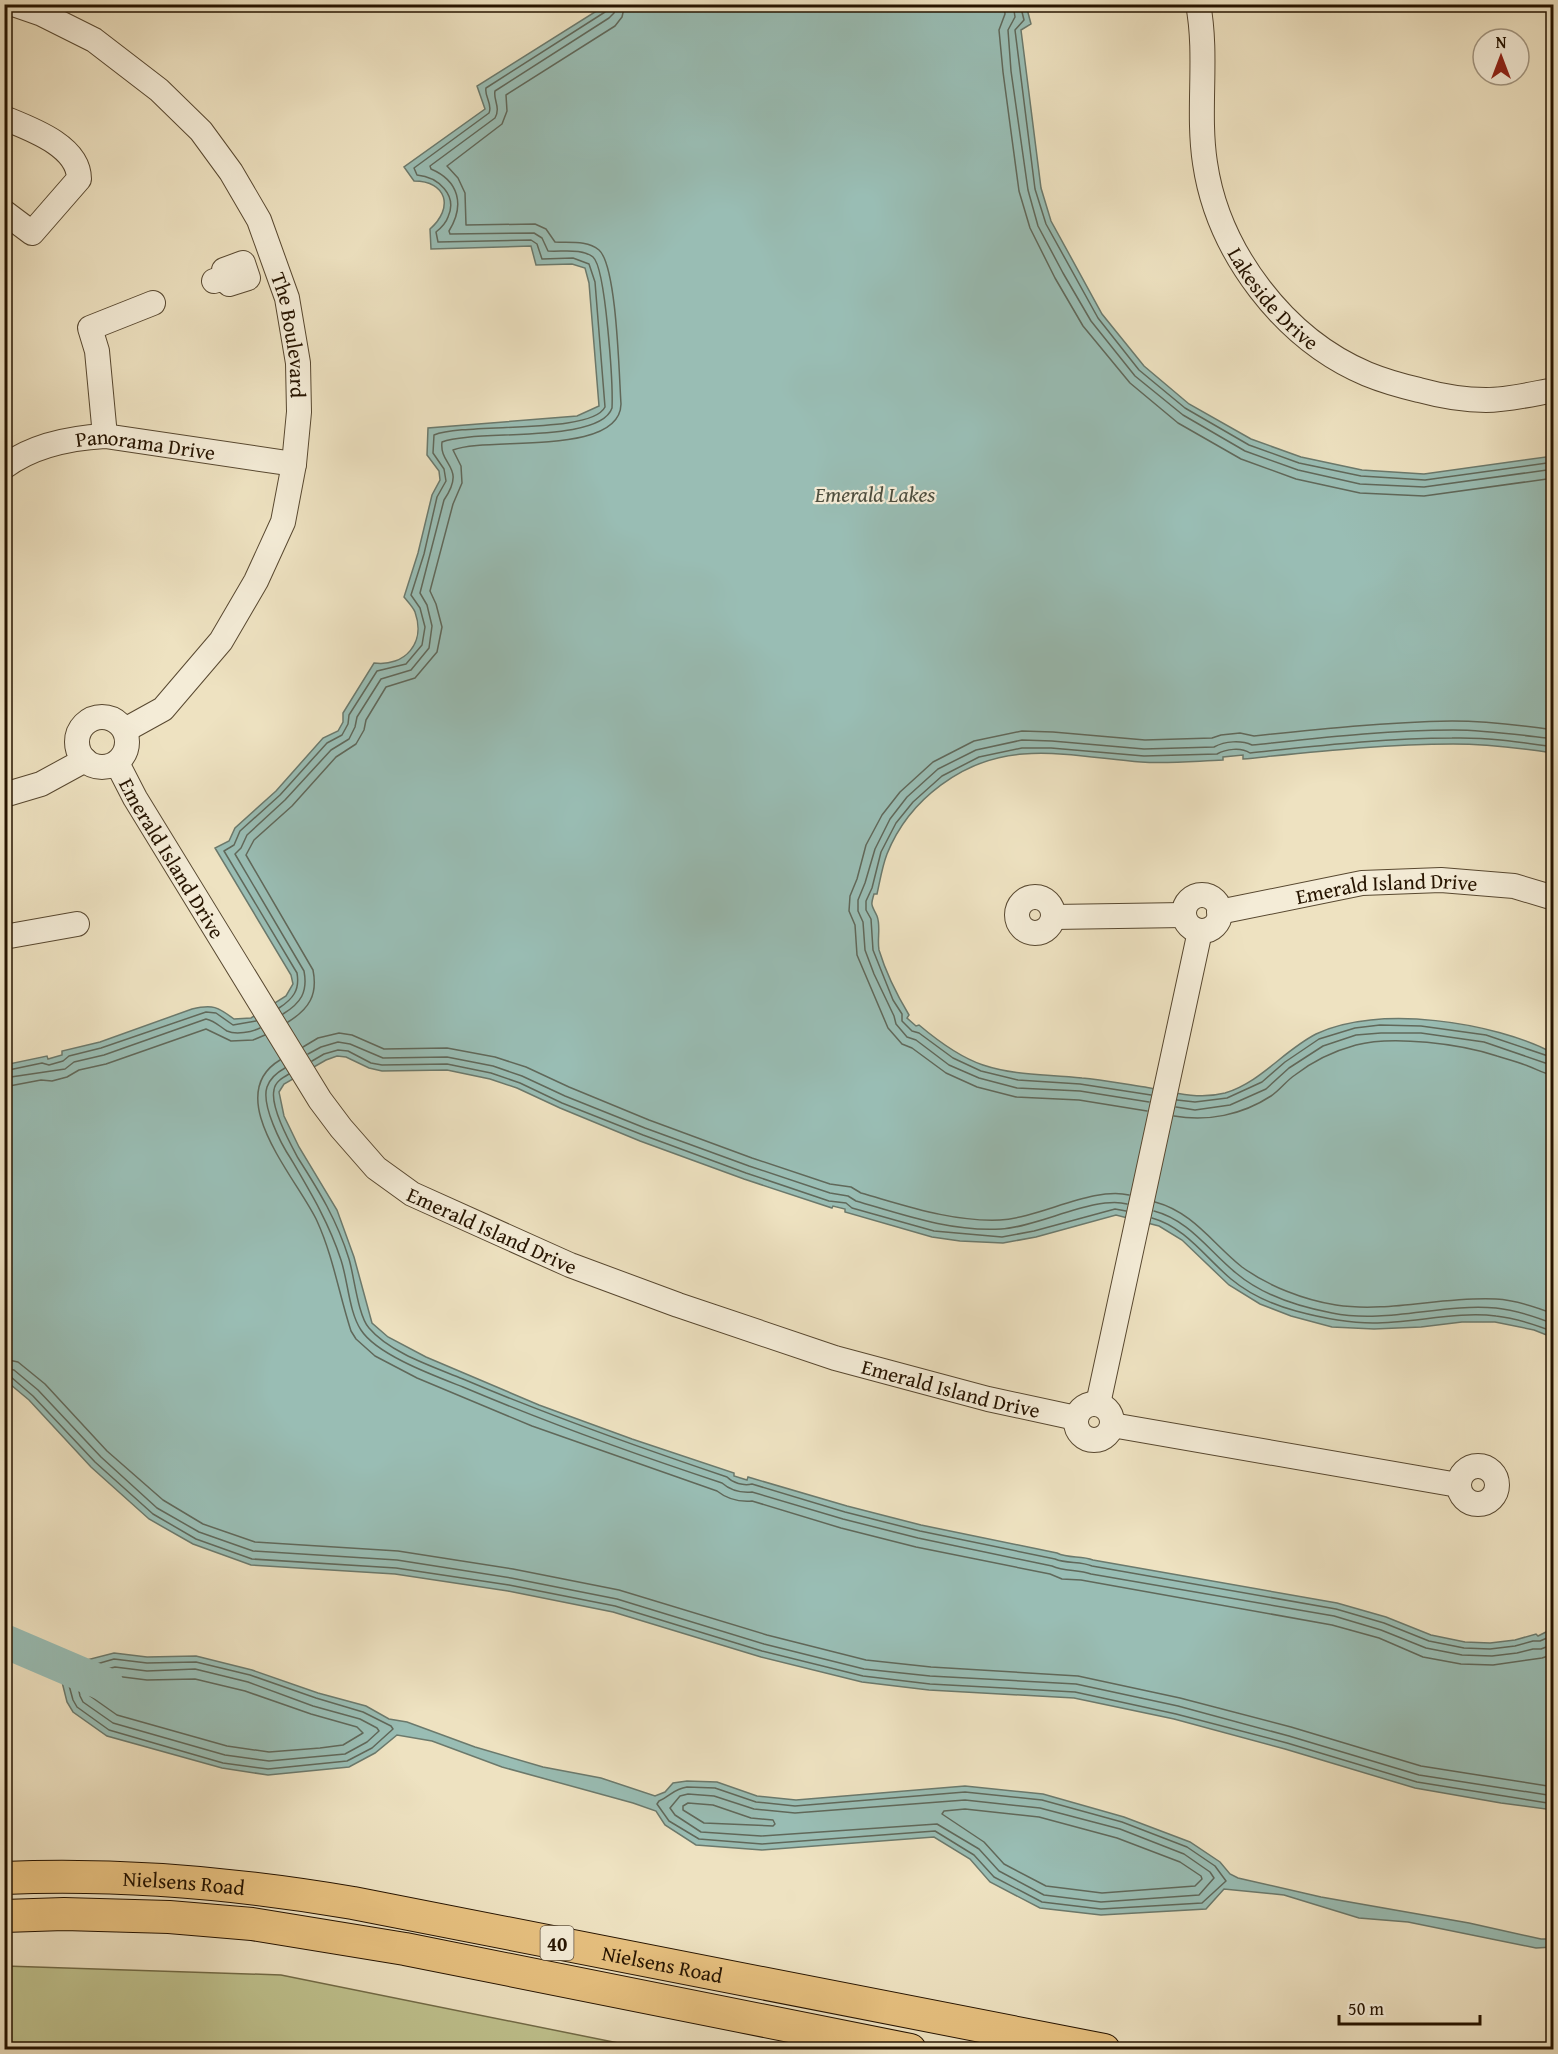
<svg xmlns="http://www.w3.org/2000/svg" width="1558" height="2054" font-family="'Gentium Book Plus',serif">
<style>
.green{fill:#bfc28e;stroke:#726b47;stroke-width:1.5}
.water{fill:#99bdb4;stroke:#6b796c;stroke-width:1.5}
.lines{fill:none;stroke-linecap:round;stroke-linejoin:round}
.shore{stroke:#60685a;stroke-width:1.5}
.river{stroke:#99bdb4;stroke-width:34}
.minor-casing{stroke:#584830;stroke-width:26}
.major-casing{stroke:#261400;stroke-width:34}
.minor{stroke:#f4ecd7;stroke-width:24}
.major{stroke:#e7c180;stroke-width:32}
.labels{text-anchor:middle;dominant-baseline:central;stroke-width:4.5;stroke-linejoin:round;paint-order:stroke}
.shield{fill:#f4ecd7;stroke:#645540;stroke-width:1.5}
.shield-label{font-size:20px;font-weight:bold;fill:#261400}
.street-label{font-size:21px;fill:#261400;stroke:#f4ecd7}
.water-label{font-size:22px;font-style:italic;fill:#4e4f3f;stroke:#f4ecd7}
</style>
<rect width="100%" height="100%" fill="#eee2c1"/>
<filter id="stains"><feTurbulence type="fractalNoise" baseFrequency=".00333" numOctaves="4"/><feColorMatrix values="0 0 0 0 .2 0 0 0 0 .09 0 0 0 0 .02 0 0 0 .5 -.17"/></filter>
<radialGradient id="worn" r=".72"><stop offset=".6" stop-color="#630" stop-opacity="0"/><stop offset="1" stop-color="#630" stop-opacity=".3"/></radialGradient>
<path class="green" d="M5 1966 281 1975 648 2049H5Z"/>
<path class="water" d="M606 5H1026L1031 24 1021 30 1041 188 1051 221 1102 314 1144 366 1189 404 1251 439 1301 457 1362 470 1424 474 1553 456V753C1520 748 1487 744 1453 744 1383 744 1313 752 1243 759V755L1223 757V760C1196 761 1168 764 1141 762 1102 759 1062 751 1023 754 964 758 909 799 887 854 882 867 880 881 877 894H874C870 907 872 905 877 916 881 926 877 939 879 950 886 973 897 995 909 1015L907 1018 916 1026 919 1025C938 1041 959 1057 983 1065 1016 1076 1048 1074 1082 1078 1103 1080 1124 1084 1145 1087 1171 1092 1198 1100 1225 1093 1261 1082 1283 1051 1316 1034 1377 1004 1495 1022 1553 1053L1554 1338 1534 1330 1495 1322H1462L1421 1327 1374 1329 1332 1327 1291 1316 1260 1304 1229 1285 1182 1240 1159 1226 1116 1215 1036 1237 1003 1243 960 1241 932 1237 845 1212V1209L833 1206 832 1208 744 1179 640 1141 560 1108 517 1088 490 1079 447 1070 382 1071 369 1068 346 1057 337 1056 326 1060 284 1084 279 1092 284 1116 299 1147 337 1210 354 1257 372 1323 388 1337 426 1357 539 1405 632 1439 734 1473V1476L747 1480 748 1477 847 1506 921 1525 1057 1553C1069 1559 1081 1555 1093 1560L1337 1603 1386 1617 1431 1635 1465 1642 1490 1643 1515 1640 1536 1634 1538 1636 1550 1630V1628L1553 1625V1810L1501 1803 1415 1788 1285 1749 1174 1719 1074 1698 929 1690 862 1682 761 1657 613 1612 508 1591 395 1574 251 1565 193 1544 149 1519 91 1467 29 1400 5 1380 4 1065 47 1056 48 1059 62 1055V1051L100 1042 192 1009C213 1004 218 1007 234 1019L251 1018 286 996 293 984 291 975 215 848 229 841 235 828 276 791 323 738 338 731 343 722V713L374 663C405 667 426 643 415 612 413 607 408 602 404 597L418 553 432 495 440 480 439 471 427 455 428 428 577 416 599 406 589 283 585 268 572 264 536 265 531 246 431 249 430 229C454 208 447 181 414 181L404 167 485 109 477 86Z
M114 1653 147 1657 196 1656 252 1670 318 1693 366 1706 389 1719 407 1722 475 1747 543 1767 601 1778 655 1796 665 1792 673 1783 687 1781 717 1782 757 1796 796 1800 965 1786 1043 1794 1124 1817 1190 1842 1220 1862 1230 1874 1238 1878 1321 1897 1469 1923 1541 1939H1553V1947L1536 1948 1408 1922 1359 1918 1284 1895 1224 1889 1206 1909 1101 1915 1040 1908 990 1882 970 1859 934 1837 762 1850 696 1845 665 1825 656 1811 633 1803 502 1767 432 1741 397 1735 375 1753 349 1767 268 1775 222 1768 107 1736 73 1712 67 1702 61 1678 63 1666Z"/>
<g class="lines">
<path class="shore" d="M1004 4 1005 14 999 30 1003 72 1019 191 1030 228 1055 278 1083 326 1130 383 1178 423 1241 459 1296 479 1360 493 1424 496 1554 478
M1013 4 1015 17 1008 30 1011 71 1028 190 1038 226 1063 273 1091 321 1135 376 1183 415 1245 451 1298 470 1360 484 1424 487 1554 469
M1020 4 1024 20 1015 30 1035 189 1046 224 1098 318 1139 370 1185 408 1249 445 1299 463 1361 476 1425 480 1554 462
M279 1008C293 999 300 990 297 973L224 851 234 845 240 831 280 795 327 743 342 735 348 724 349 715 377 671 406 664 422 645 425 627 420 608 411 595 424 554 437 497 446 481 444 469 433 453 434 435C465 422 591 435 605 407L595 282 589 264 573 258 542 259 537 244 531 240 438 242 436 232C441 228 446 223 448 217 458 195 438 177 417 175L414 168 489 113C493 104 484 96 486 88L605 12 608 4
M283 1014C301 1003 308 992 304 971L235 854 241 848 247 835 285 800 331 750 349 739 355 727 357 717 381 679 411 670 429 648 432 626 427 605 420 593 444 500C467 466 439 466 442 442 474 429 600 444 612 408 613 386 606 268 593 257 582 248 562 252 548 251L542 238 534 233 450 234 449 231C465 205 459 181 431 169L430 166 495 118C501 107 493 100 495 91L609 18 614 13 616 4
M288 1022C309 1009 318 995 313 970L246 855 254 840 292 806 336 757 356 744 364 730 366 720 386 687 415 678 437 652 442 627 436 604 430 591 453 504 462 483 461 466 453 450C487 436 620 457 621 404 619 376 617 266 599 250 587 240 569 243 555 242L546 229 535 224 466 225 465 193 458 178 447 166 502 124 507 111 506 95 615 26 622 17 625 4
M303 1047 318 1038 339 1033 352 1035 384 1049 447 1048 495 1057 526 1067 569 1087 649 1120 752 1158 830 1184 851 1187 861 1193C907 1206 952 1222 1000 1220 1039 1218 1094 1186 1129 1195
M308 1054 321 1047 338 1042 350 1044 383 1058 447 1057 493 1066 522 1076 565 1096 645 1128 749 1166 830 1193 848 1196 856 1201C904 1215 951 1232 1001 1229 1038 1227 1096 1195 1127 1204
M280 1060C220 1096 298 1180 317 1221 333 1256 339 1294 351 1331L356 1339 375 1356 417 1378 532 1426 717 1491C727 1499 739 1502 752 1501L841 1528 916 1547 1050 1574 1062 1579 1081 1580 1332 1625 1379 1638 1423 1657 1461 1664 1493 1665 1542 1658 1554 1654
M312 1061 324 1054 338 1050 348 1051 371 1063 382 1065 447 1064 491 1073 520 1083 562 1103 643 1135 746 1173 829 1201 846 1203 852 1208 934 1231 1002 1237 1034 1231 1115 1209 1126 1211
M285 1068C276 1073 270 1078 267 1087 261 1105 281 1144 291 1159 311 1193 329 1223 341 1260 348 1281 349 1312 361 1330 377 1355 435 1376 463 1387 548 1423 634 1454 722 1483 730 1490 741 1493 752 1492L843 1519 918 1538 1052 1566C1065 1572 1078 1569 1091 1574L1334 1616 1381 1630 1426 1648 1462 1655 1492 1656 1517 1653 1533 1649H1541L1554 1644
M4 1071 42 1063 49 1065 63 1061 69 1056 101 1048 206 1012 216 1013 233 1025 256 1021
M289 1074C282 1078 275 1082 274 1090 270 1107 290 1143 298 1158 319 1191 337 1220 349 1259 354 1275 358 1316 369 1328 390 1353 434 1367 463 1379 550 1416 638 1447 727 1477 733 1483 743 1486 752 1484L845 1512 920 1531 1055 1559C1067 1564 1080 1561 1092 1566L1336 1609 1384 1623 1429 1641 1464 1648 1490 1649 1515 1646 1533 1641H1540L1554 1635
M4 1078 65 1069 74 1062 104 1055 206 1019C215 1021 219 1026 227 1031 236 1035 252 1032 260 1028
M4 1087 41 1080 52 1081 67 1077 79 1070 106 1064 206 1029 231 1041 253 1040 265 1035
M1151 1095 1080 1084 1018 1080 981 1071 953 1058 919 1033 912 1031 902 1021V1014L893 1000 873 950 871 919 866 910V901L872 888 881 852 896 823 913 802 942 776 979 757 1022 748H1051L1144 756 1217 754C1226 749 1241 747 1250 753 1317 746 1385 738 1452 738 1486 737 1520 742 1554 747
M1177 1100 1195 1102 1227 1098 1262 1082 1285 1062 1319 1039 1355 1028 1380 1025 1421 1026 1486 1035 1554 1058
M1149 1102 1080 1091 1017 1088 979 1078 949 1065 916 1040 907 1037 896 1024 894 1016 874 974 865 950 863 922 858 911V900L865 883 875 849 890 819 907 797 938 769 976 750 1022 740 1052 741 1144 749 1214 747C1225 741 1241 740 1252 745 1319 738 1386 730 1453 730 1487 730 1520 735 1554 739
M1176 1107 1195 1110 1230 1105 1266 1089 1289 1068 1323 1046 1356 1035 1381 1033H1421L1484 1042 1554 1066
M1147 1111 1079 1100 1016 1097 977 1087 946 1073 912 1048 902 1044 888 1028 857 955 855 925 849 911 850 896 857 879 866 845 882 815 900 792 933 762 974 741 1022 731 1053 732 1145 740 1212 738 1221 735 1240 733 1254 736C1320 729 1386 722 1452 721 1486 721 1520 725 1554 730
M1174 1116C1207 1122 1242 1115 1271 1096 1280 1090 1286 1081 1295 1075 1313 1061 1334 1051 1356 1045 1393 1035 1461 1044 1497 1056 1507 1059 1518 1062 1528 1066 1537 1069 1543 1074 1554 1075
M1155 1202C1193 1212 1213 1244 1242 1267 1268 1286 1304 1300 1336 1305 1389 1313 1443 1296 1496 1299 1515 1300 1536 1307 1554 1314
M1154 1211C1189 1220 1209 1251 1236 1273 1262 1295 1300 1307 1332 1313 1387 1324 1442 1303 1496 1308 1516 1310 1536 1317 1554 1324
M1152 1218C1185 1227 1206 1258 1231 1279 1249 1294 1274 1305 1296 1311 1322 1318 1346 1323 1373 1323 1413 1323 1458 1311 1496 1316 1516 1318 1536 1325 1554 1332
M4 1359 18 1362 45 1384 107 1451 163 1500 203 1524 255 1542 398 1551 513 1569 619 1590 767 1635 866 1660 931 1667 1078 1676 1180 1698 1291 1727 1421 1766 1554 1787
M4 1368 14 1370 38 1390 101 1457 157 1508 199 1532 253 1551 397 1560 511 1578 617 1599 764 1644 864 1669 930 1676 1076 1684 1178 1706 1289 1736 1419 1775 1554 1796
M4 1376 11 1377 33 1396 95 1462 153 1514 196 1539 252 1559 396 1568 509 1585 615 1606 762 1651 863 1676 930 1684 1075 1692 1176 1714 1287 1743 1417 1782 1554 1804
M114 1659 147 1663 196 1662 250 1675 316 1698 363 1712 391 1726 393 1729 372 1748 347 1761 268 1769 223 1763 109 1730 77 1707 73 1700 67 1678 69 1672Z
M115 1667 147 1671 195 1669 248 1682 313 1706 360 1719 377 1728 379 1731 367 1742 345 1754 269 1761 225 1755 113 1723 83 1702 80 1696 76 1677Z
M115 1676 147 1680 195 1679 245 1691 311 1714 357 1727 363 1733 343 1745 320 1748 269 1752 227 1746 117 1715 90 1696 86 1686 88 1683Z
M687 1787 715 1788 756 1802 795 1806 965 1792 1042 1800 1122 1822 1187 1847 1215 1866 1226 1881 1202 1903 1101 1909 1042 1902 994 1877 974 1855 935 1831 762 1844 699 1839 669 1821 657 1804 659 1801C671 1796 673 1789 687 1787Z
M688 1794 714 1796 754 1809 795 1813 965 1800 1040 1808 1120 1829 1184 1854 1210 1872 1214 1878 1199 1895 1101 1902 1044 1895 999 1871 979 1849 937 1824 761 1836 701 1832 675 1815 670 1808 680 1796Z
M688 1803 713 1805 751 1818 773 1820 775 1824 773 1826 704 1823 683 1810V1806Z
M965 1809 1039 1817 1117 1838 1180 1862 1201 1876 1202 1879 1195 1886 1102 1893 1046 1886 1004 1864 984 1842 942 1814 944 1811Z"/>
<path class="river" d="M4 1641 107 1685"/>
<g class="minor-casing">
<g id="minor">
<path id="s1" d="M13 4 42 14 94 40 159 90 201 131 231 172 259 220 287 298 298 363 299 412 294 464 283 522 256 581 221 641 163 709 125 730"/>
<path id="s2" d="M1198 4C1208 56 1197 111 1205 163 1218 252 1284 339 1367 374 1384 381 1402 386 1419 390 1441 396 1464 400 1486 400 1508 400 1532 394 1554 390"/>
<path d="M4 118C31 129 79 146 79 179L32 233 4 212"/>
<path d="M214 281 226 277 224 270 243 263 248 278 229 284 226 277"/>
<path d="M105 436 97 351 90 328 153 303"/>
<path id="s3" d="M4 467C33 445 70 438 105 436L294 464"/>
<circle cx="102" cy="742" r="25"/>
<path id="s4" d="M117 763 135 798 320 1100 341 1128 376 1168 412 1194 570 1265 678 1305 835 1358 988 1399 1076 1418"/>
<path d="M4 795 41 784 85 760"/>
<circle cx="1202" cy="913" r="18"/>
<circle cx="1035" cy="915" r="18"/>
<path id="s5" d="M1219 912 1362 883 1441 880 1514 886 1554 898"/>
<path d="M1053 917 1184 915"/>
<path d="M4 937 77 924"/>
<circle cx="1094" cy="1422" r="18"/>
<path d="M1098 1404 1200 931"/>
<path d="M1112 1425 1458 1485"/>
<circle cx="1478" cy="1485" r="19"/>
</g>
</g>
<g class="major-casing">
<g id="major">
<path id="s6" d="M4 1878C123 1873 236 1883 353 1903L1104 2050"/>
<path d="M4 1916 64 1914 169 1917 252 1924 405 1949 910 2050"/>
</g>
</g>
<use href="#minor" class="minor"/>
<use href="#major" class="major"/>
</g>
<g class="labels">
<rect class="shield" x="540.5" y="1926" width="33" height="34" rx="4.5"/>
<g class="shield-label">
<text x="557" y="1943">40</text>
</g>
<g class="street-label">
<text stroke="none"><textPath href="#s2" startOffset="314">Lakeside Drive</textPath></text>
<text stroke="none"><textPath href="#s1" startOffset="456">The Boulevard</textPath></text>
<text stroke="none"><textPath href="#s3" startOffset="148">Panorama Drive</textPath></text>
<text stroke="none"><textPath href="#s4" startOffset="110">Emerald Island Drive</textPath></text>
<text stroke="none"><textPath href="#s5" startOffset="170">Emerald Island Drive</textPath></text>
<text stroke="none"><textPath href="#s4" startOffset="614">Emerald Island Drive</textPath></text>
<text stroke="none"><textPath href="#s4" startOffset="1100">Emerald Island Drive</textPath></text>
<text stroke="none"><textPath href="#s6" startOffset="180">Nielsens Road</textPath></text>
<text stroke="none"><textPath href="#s6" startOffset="666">Nielsens Road</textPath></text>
</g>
<g class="water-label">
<text x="875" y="494">Emerald Lakes</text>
</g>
</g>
<rect width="1558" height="2054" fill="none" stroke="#eee2c1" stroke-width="24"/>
<rect x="6" y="6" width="1546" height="2042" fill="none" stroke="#261400" stroke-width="3"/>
<rect x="12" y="12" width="1534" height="2030" fill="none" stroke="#261400" stroke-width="1.5"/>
<g transform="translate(1501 57)"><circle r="28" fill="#f4ecd7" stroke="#a29681" stroke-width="1.5"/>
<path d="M0-4.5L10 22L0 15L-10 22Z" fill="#8f2418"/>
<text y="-9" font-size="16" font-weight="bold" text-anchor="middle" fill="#261400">N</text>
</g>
<path d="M1339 2015v9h141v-9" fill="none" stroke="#261400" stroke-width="3"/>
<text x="1348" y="2015" font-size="18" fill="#261400" stroke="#f4ecd7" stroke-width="4.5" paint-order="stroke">50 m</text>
<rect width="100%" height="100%" filter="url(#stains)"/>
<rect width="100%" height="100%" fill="url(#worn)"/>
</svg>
